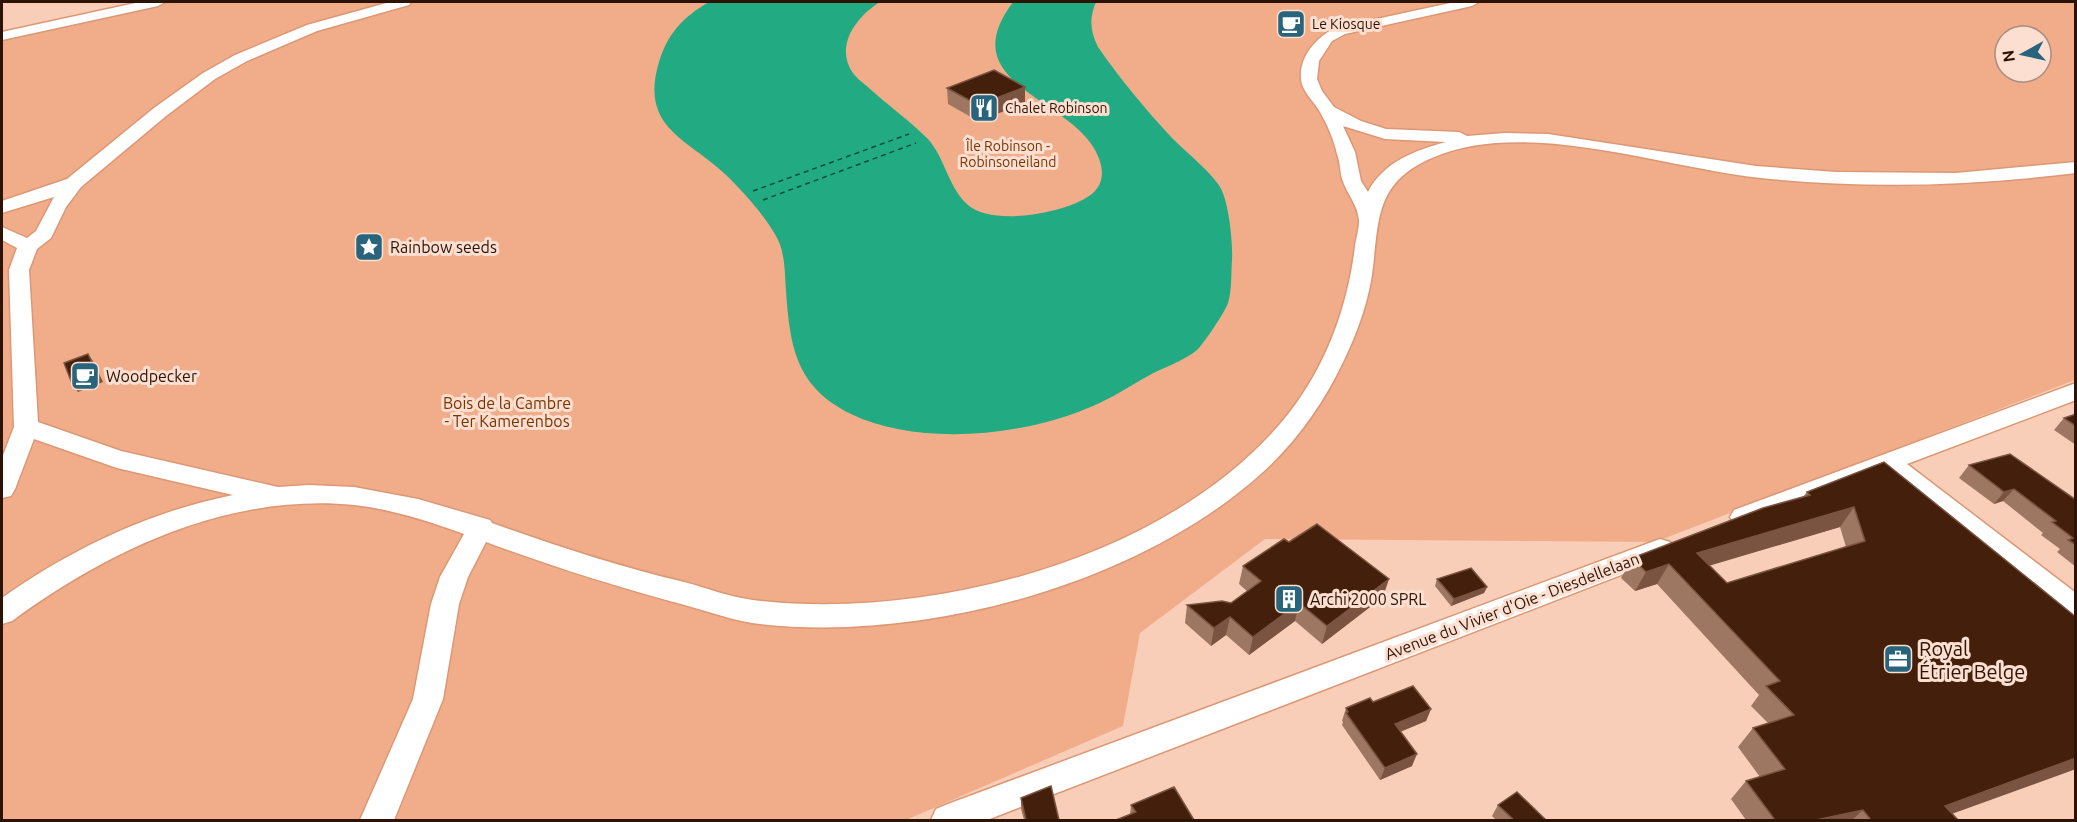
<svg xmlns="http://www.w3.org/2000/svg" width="2077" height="822" font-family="Ubuntu,sans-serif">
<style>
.green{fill:#f1ad8a;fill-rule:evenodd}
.water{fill:#22aa83}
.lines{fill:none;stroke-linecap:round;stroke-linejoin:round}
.ferry{stroke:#044e3a;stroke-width:1.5;stroke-dasharray:5 4;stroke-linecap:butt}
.street-casing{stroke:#dc9875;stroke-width:3}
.street{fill:#fff;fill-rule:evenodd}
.wall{fill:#9e7762;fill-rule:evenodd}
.shaded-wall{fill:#7a5440}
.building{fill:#44200c;stroke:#7a5440;stroke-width:1.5;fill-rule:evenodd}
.labels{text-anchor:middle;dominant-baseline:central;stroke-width:6;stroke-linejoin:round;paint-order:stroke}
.far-poi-label{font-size:14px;fill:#2c1305;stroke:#fcdfd0;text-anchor:start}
.far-park-label{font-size:14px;fill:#793300;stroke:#fcdfd0}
.poi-label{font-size:16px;fill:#2c1305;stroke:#fcdfd0;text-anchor:start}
.park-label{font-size:16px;fill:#793300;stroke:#fcdfd0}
.street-label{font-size:16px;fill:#2c1305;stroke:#fcdfd0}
.near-poi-label{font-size:20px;fill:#2c1305;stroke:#fcdfd0;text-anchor:start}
</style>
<rect width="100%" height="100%" fill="#f9ceb9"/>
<path class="green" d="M164 2H2075V380L1655 542 1265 539 1140 633 1123 726 906 820H2V38ZM2005 36H2041V72H2005Z"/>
<path class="water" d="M709 2H880C857 16 834 46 853 73 857 79 865 84 870 89 889 106 910 121 928 139 945 158 949 189 968 205 992 227 1070 213 1093 193 1102 184 1103 176 1101 165 1086 98 947 90 1013 2H1096C1089 18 1090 31 1098 47 1120 79 1146 110 1172 138 1185 151 1212 173 1220 187 1229 202 1233 243 1232 260 1231 273 1232 291 1228 303 1225 312 1204 343 1197 350 1184 361 1162 368 1148 376 1130 386 1112 398 1093 406 1025 436 919 447 851 414 796 387 790 347 786 291 785 276 785 256 779 242 769 220 742 190 725 174 688 139 639 128 659 62 668 33 683 17 709 2Z"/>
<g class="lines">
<path class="ferry" d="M753 191 909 134
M763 200 916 143"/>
<g class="street-casing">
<path id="street" d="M140 2H165L158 6 2 40V32Z
M390 2H411L409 5 317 31 247 61 215 79 166 116 81 187 66 207 51 238 37 249 29 270 38 422 121 451 278 487 309 485 354 487 418 499 490 520 492 523C556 546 618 566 684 582 707 588 729 597 753 600 930 622 1175 558 1289 413 1326 366 1348 306 1355 246 1356 239 1359 229 1359 221 1358 205 1347 194 1342 179 1340 171 1340 162 1337 154 1334 140 1327 124 1320 112 1314 101 1302 92 1301 79 1299 56 1317 37 1335 28L1455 2H1479L1472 6 1345 34 1332 41 1319 61 1317 79 1322 91 1334 107 1361 121 1386 129 1459 132 1467 136 1505 133 1548 134 1756 166 1836 172 1956 173 2076 162V173C1971 186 1866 189 1761 178 1664 168 1524 117 1432 158 1371 184 1380 225 1371 281 1366 308 1356 335 1344 360 1325 401 1297 441 1263 472 1139 585 918 645 752 623 728 619 704 610 681 604 614 586 551 566 486 542L468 577 459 604 443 699 394 820H360L413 699 431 604 440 577 464 534C428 521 391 509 354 505 229 493 110 549 12 621L2 624V598C71 549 149 512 233 495L117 468 34 439 15 489 11 496 2 498V458L14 427 9 270 17 248 2 240V227L27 238 36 231 54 197 2 213V201L67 179 154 108 203 73 235 55 307 25ZM1343 126 1385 139 1446 142C1416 150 1383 162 1368 192L1361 181 1355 152Z
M2076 383V400L1907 464 2076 593V620L2066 617 1884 473 1743 527 1734 524 1730 517 1734 510Z
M1660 539 1670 542 1674 549 1670 556 987 820H931L936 809 948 804Z"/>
</g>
<use href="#street" class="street"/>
</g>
<path class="wall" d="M1025 87V103L978 121 948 104 947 88Z
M2076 414V445L2054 430 2064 418Z
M1884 462 1953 814 1958 820H1746L1731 799 1746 781 1760 777 1738 747 1753 728 1768 723 1751 706 1759 695 1657 584 1635 591 1621 578 1632 558 1803 497 1807 492ZM1840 527 1846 547 1727 583 1709 565Z
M1969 465 2076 500V567L2057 552 2060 549 2041 535 2043 533 2003 501 1994 504 1959 478Z
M1289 542 1383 597 1322 644 1295 621 1249 655 1226 635 1211 646 1185 623 1187 605 1231 603 1247 591 1239 584 1243 566Z
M1437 579 1487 587 1484 593 1451 606 1435 586Z
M1373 702 1431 709 1426 721 1400 732 1412 766 1380 780 1342 725 1343 722 1342 721 1346 708Z
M1021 798 1059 820H1024L1021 809Z
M1131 805 1194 820 1130 815Z
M1498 805 1546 820H1496L1492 816Z"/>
<path class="shaded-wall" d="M1025 87V103L978 121V105Z
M88 354 93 361 103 382 78 392 73 386Z
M2014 489 2003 501 1994 504 2004 492Z
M1854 507 1840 527 1685 573 1697 553Z
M1669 564 1657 584 1635 591 1646 572Z
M1389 579 1383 597 1322 644 1327 626Z
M1487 587 1484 593 1451 606 1454 599Z
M1299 603 1295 621 1249 655 1253 637Z
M1230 617 1226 635 1211 646 1214 628Z
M1431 709 1426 721 1390 736 1395 724Z
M1417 754 1412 766 1380 780 1385 768Z
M2076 758V769L1935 820 1945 806Z
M1863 810 1852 820H1816Z"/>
<path class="building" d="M994 70 1025 87 978 105 947 88Z
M88 354 98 376 73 386 64 363Z
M2076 414V426L2064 418Z
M2010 454 2076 500V545L2068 540 2073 538 2052 522 2056 521 2014 489 2004 492 1969 465Z
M1884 462 2076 617V758L1945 806 1958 820H1871L1863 810 1816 820H1775L1746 781 1785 769 1753 728 1794 715 1766 686 1780 681 1669 564 1646 572 1632 558 1763 508 1810 495 1807 492ZM1854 507 1865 541 1727 583 1697 553Z
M1317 524 1389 579 1327 626 1299 603 1253 637 1230 617 1214 628 1187 605 1222 601 1231 603 1261 581 1243 566 1284 539 1289 542Z
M1471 568 1487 587 1454 599 1437 579Z
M1413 686 1431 709 1395 724 1417 754 1385 768 1346 713 1348 712 1346 708 1370 698 1373 702Z
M1051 786 1059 820H1026L1021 798Z
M1174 787 1194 820H1116L1136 812 1131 805Z
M1517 792 1546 820H1514L1498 805Z"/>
<defs>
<g id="cafe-square" transform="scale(1.5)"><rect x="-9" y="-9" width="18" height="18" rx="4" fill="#28647c" stroke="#fcdfd0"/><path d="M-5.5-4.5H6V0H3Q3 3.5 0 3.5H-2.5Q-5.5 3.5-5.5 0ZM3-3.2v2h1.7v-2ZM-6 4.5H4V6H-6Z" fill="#fff"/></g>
<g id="restaurant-square" transform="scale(1.5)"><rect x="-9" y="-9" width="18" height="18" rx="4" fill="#28647c" stroke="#fcdfd0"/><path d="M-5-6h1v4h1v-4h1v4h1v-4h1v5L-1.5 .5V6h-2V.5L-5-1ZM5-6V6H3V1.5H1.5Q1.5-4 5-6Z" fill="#fff"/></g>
<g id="sight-square" transform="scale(1.5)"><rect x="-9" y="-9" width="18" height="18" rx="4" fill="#28647c" stroke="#fcdfd0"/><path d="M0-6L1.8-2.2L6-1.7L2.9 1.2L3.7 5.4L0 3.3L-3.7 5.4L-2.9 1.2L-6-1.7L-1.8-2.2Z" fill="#fff"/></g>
<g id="building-square" transform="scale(1.5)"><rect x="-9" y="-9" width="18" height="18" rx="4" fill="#28647c" stroke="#fcdfd0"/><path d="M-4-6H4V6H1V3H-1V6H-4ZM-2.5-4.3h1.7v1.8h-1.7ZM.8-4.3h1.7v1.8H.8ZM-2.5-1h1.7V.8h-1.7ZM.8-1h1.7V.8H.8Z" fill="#fff"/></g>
<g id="office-square" transform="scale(1.5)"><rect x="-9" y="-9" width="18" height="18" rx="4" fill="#28647c" stroke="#fcdfd0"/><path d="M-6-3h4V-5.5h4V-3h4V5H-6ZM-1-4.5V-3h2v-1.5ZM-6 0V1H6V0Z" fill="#fff"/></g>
</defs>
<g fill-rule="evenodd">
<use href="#cafe-square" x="1291" y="24"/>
<use href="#restaurant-square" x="984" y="108"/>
<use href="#sight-square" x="369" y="247"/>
<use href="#cafe-square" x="85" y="376"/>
<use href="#building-square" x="1289" y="599"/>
<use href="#office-square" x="1898" y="659"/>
</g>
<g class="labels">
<g class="far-poi-label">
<text x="1312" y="24">Le Kiosque</text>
<text x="1005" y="108">Chalet Robinson</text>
</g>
<g class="far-park-label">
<text x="1008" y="146">Île Robinson -<tspan x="1008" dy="16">Robinsoneiland</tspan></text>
</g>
<g class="poi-label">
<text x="390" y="247">Rainbow seeds</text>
<text x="106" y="376">Woodpecker</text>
<text x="1310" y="599">Archi 2000 SPRL</text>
</g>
<g class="park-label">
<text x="507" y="403">Bois de la Cambre<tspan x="507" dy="18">- Ter Kamerenbos</tspan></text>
</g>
<g class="street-label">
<text transform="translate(1512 606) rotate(-21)">Avenue du Vivier d'Oie - Diesdellelaan</text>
</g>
<g class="near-poi-label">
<text x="1919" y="648">Royal<tspan x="1919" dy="23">Étrier Belge</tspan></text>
</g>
</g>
<rect width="2077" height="822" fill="none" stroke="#2c1305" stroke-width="6"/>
<g transform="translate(2023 54) rotate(262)"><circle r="28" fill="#fcdfd0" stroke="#a98d7f" stroke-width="1.5"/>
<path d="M0-4.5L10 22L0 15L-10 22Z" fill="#28647c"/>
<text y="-9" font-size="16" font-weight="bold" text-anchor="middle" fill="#2c1305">N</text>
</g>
</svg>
